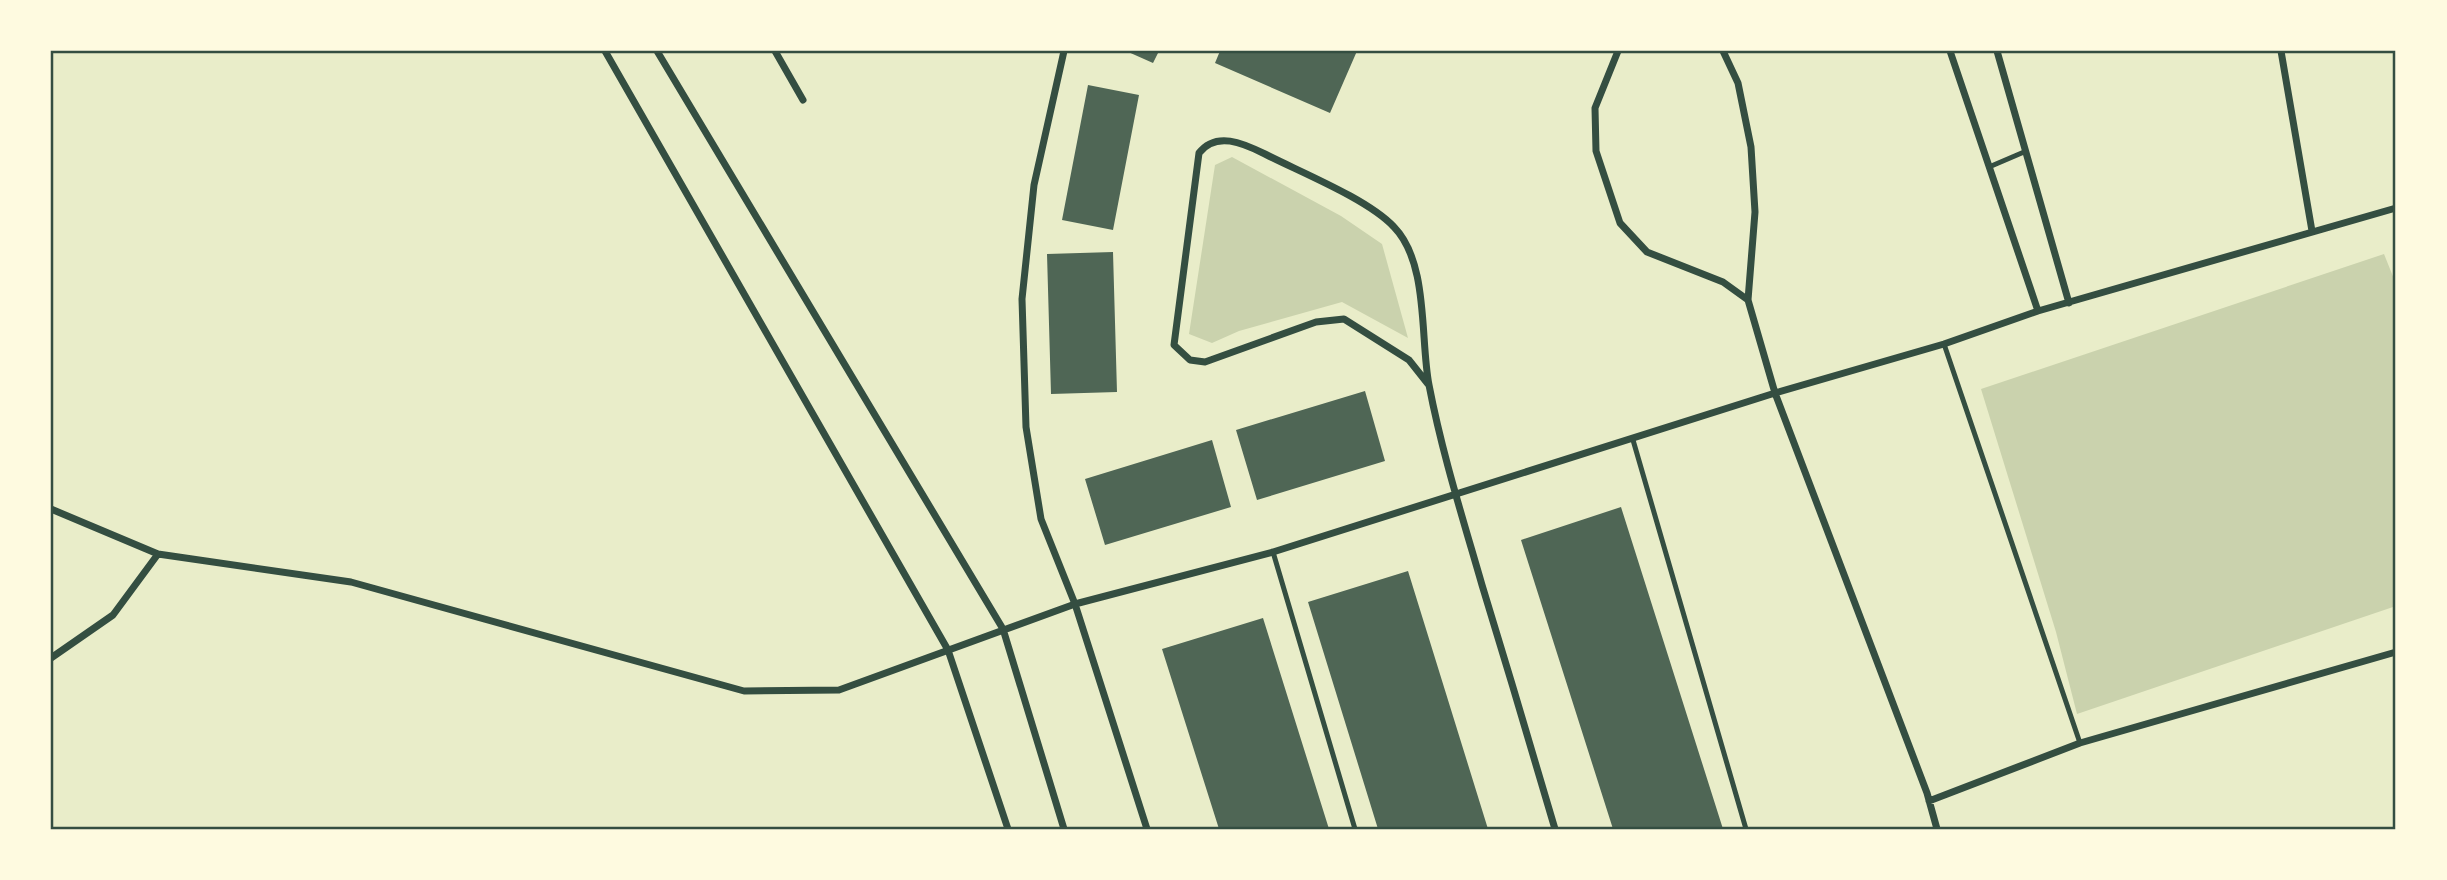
<svg xmlns="http://www.w3.org/2000/svg" width="2447" height="880" font-family="Karla,sans-serif">
<style>
.green{fill:#cad2ad}
.building{fill:#4f6655}
.lines{fill:none;stroke-linecap:round;stroke-linejoin:round}
.service{stroke:#344e41;stroke-width:5}
.minor{stroke:#344e41;stroke-width:7}
.neatline{fill:none;stroke:#344e41;stroke-width:2.5}
</style>
<rect width="100%" height="100%" fill="#e9edc9"/>
<path class="green" d="M1232 157 1341 216 1382 244 1408 338 1342 302 1239 331 1212 343 1189 334 1215 165Z
M2384 254 2396 284V606L2077 714 2056 632 1981 389Z"/>
<path class="building" d="M1126 51H1159L1153 63Z
M1220 51H1357L1330 113 1215 63Z
M1088 85 1139 95 1113 230 1062 220Z
M1113 252 1117 392 1051 394 1047 254Z
M1365 391 1385 461 1257 500 1236 430Z
M1212 440 1231 507 1105 545 1085 479Z
M1621 507 1723 829H1613L1521 540Z
M1408 571 1488 829H1378L1308 602Z
M1263 618 1329 829H1219L1162 649Z"/>
<g class="lines">
<path class="service" d="M1989 167 2024 152
M1944 344 2080 743
M1633 440 1746 829
M1273 552 1355 829"/>
<path class="minor" d="M605 51 948 650 1008 829
M657 51 1003 629 1064 829
M775 51 803 100
M1064 51 1034 185 1022 299 1026 427 1041 519 1075 604 1147 829
M1618 51 1595 108 1596 151 1620 223 1647 252 1723 282 1748 300
M1723 51 1738 83 1751 147 1755 212 1748 300 1775 393 1927 793 1937 829
M1950 51 2038 311
M1997 51 2069 303
M2281 51 2312 231
M1428 384 1409 360 1344 319 1316 322 1205 362 1190 360 1174 345 1199 153C1216 131 1243 143 1265 154 1300 172 1368 199 1394 227 1429 263 1420 339 1429 385 1442 453 1463 519 1482 585 1507 666 1531 748 1555 829
M51 509 158 554 351 582 744 691 839 690 1075 604 1273 552 1775 393 1944 344 2038 311 2396 208
M51 658 113 615 158 554
M1929 801 2080 743 2396 652"/>
</g>
<rect width="2447" height="880" fill="none" stroke="#fefae0" stroke-width="105"/>
<rect x="52" y="52" width="2342" height="776" class="neatline"/>
</svg>
